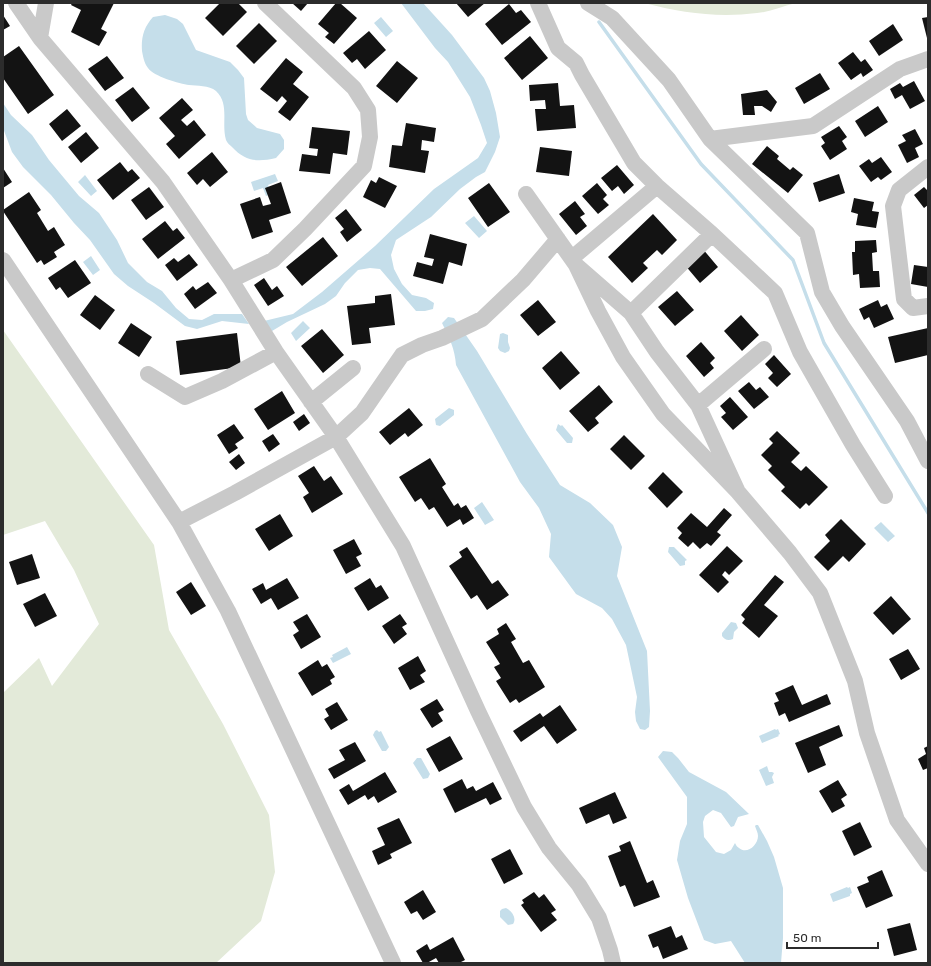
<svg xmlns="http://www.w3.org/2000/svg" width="931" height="966" font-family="Rubik,sans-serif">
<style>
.green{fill:#e3ead9}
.water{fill:#c5deea}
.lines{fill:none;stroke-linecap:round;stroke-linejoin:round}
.stream{stroke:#c5deea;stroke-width:3.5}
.building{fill:#131313}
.minor{stroke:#c9c9c9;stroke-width:16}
</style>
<rect width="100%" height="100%" fill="#fff"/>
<path class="green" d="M644 3H796C783 6 770 12 757 13 718 18 682 13 644 3Z
M3 330 154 545 169 630 223 724 269 815 275 872 261 921 216 963H3V693L39 658 52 686 99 624 74 570 45 521 3 535Z"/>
<path class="water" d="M401 3H423L452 35 484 78 490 91 496 113 500 137 495 152 485 172 476 177 460 189 431 217 396 240 391 255 394 269 402 284 412 295 426 298 434 303 433 309 425 311H416L380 269 370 268 358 270 345 283 336 296 325 304 287 322 272 331 264 321 293 314 322 292 375 246 434 189 478 158 487 143 481 125 470 97 448 62 435 48Z
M165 15 177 19 183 24 196 50 230 62 238 70 244 78 246 114 248 120 257 128 280 134 284 140V149L276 158C258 162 246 162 232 147 230 145 227 143 226 140 221 123 230 104 216 91 209 85 197 86 189 85 180 84 153 76 148 68 144 63 143 56 142 51 141 37 144 27 153 17Z
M381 17 393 31 386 37 374 23Z
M3 103 11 115 32 135 49 160 79 196 99 213 117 240 128 263 147 282 162 291 176 308 189 319 202 320 214 314H242L249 324 222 321 197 329 185 326 154 303 128 286 114 274 90 240 74 223 51 195 23 167 12 152 3 128Z
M275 174 278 181 268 185 271 194 266 196 263 188 254 191 251 182Z
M85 175 97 191 91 196 78 182Z
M474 216 487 231 479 238 465 223Z
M91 256 100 270 93 275 83 262Z
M448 317 454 318 477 351 527 434 560 485 590 503 613 525 622 547 617 576 647 651 650 711 649 727 645 730 640 729 636 721 635 712 637 697 626 645 612 619 602 608 576 594 549 557 551 534 539 508 520 482 456 365C455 349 449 337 442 323Z
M303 321 310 328 296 341 291 333Z
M503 333 508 335V342L510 348 509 351 505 353 500 351 498 348 500 334Z
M449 408 454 410V415L440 426 436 425 435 419Z
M558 424 561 426 562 425 573 438 572 443H567L556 430Z
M482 502 494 520 485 525 474 508Z
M881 522 895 536 888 542 874 528Z
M669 547H674L687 560 685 561V565L680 566 668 552Z
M731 622 736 623 738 628 734 632 733 639C728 641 725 640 722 636V633Z
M347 647 351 654 333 663 330 658 333 657 332 655Z
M775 729 776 730 778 729 780 734 778 735 779 736 762 743 759 736Z
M377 730 379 732 381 731 389 747 386 751H382L373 735 375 731Z
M663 751 672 752 678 758 689 772 726 792 749 814 738 817 734 826 731 827 721 813 713 810 705 816 703 822 704 837 716 852 724 854 731 850 735 843C736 845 737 847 739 848 747 855 758 845 758 836 758 833 756 829 755 826L756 825H758L767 841 774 857 783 888V938L781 963H745L731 941 715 944 704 940 688 898 677 860 680 841 687 824V797L658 757Z
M417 758H421L430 774 428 778 423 779 413 763Z
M767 766 769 772H772L774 773 772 777 774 783 766 786 759 770Z
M847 887 848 888 850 887 852 893 850 894V896L833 902 830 894Z
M506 908C512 911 517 918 513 924L508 925 500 917V911L502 909Z"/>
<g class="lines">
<path class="stream" d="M599 22 701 164 793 260 824 343 928 513"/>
</g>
<path class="building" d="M72 3H114L101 29 107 32 99 46 71 32 81 10 71 5Z
M220 3H238L247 12 223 36 205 18Z
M292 3H308L301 11Z
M336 3H340L357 18 334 44 325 37 329 33 318 24Z
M456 3H485L468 17Z
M509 4 516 13 521 10 531 22 502 45 485 24Z
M3 15 10 26 3 30Z
M928 17V38H927L922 18Z
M259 23 277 41 254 64 236 46Z
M893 24 903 40 879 56 869 41Z
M369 31 386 50 365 69 357 59 352 63 343 53Z
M530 36 548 58 522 80 504 58Z
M19 46 54 95 28 114 3 78V57Z
M853 52 861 62 865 59 873 70 863 77 861 73 851 80 838 63Z
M107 56 124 78 105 91 88 69Z
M286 58 303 72 293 84 309 97 290 121 278 112 287 101 282 96 277 102 260 89Z
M397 61 418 78 397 103 376 86Z
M820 73 830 89 804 104 795 88Z
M914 81 925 101 910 109 902 95 895 99 890 89 900 83 903 87Z
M558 83 560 106 574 105 576 128 537 131 535 109H546L545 100 530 101 529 85Z
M133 87 150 108 132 122 115 100Z
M767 90 777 102 771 112 762 106H754L755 115H743L741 94Z
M182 98 193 110 181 120 187 126 194 120 206 135 179 159 166 144 175 136 159 118Z
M878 106 888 122 865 137 855 121Z
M67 109 81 126 62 141 49 124Z
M406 123 436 128 434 142 422 140 421 150 429 151 425 173 389 167 392 145 402 146Z
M839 126 847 137 842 141 847 149 830 160 821 146 825 143 821 137Z
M312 127 350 131 347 155 333 153 330 174 299 171 302 154 317 156 318 149 309 148Z
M915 129 923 144 915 148 919 157 907 163 898 145 906 141 902 135Z
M86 132 99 148 81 163 68 147Z
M767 146 779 156 777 159 790 170 793 167 803 175 788 193 752 164Z
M540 147 572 151 569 176 536 172Z
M212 152 228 172 210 187 203 179 197 185 187 173Z
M881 157 892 172 881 180 878 177 871 182 859 166 869 159 872 163Z
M120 162 128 172 132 169 140 178 113 200 97 180Z
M617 165 634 185 624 194 618 186 612 191 601 178Z
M3 168 12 182 3 188Z
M839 174 845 193 819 202 813 183Z
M379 177 397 186 385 208 363 197 371 180 376 183Z
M281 182 291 213 269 220 273 232 252 239 240 204 260 197 263 206 271 204 265 188Z
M489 183 510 212 488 227 468 198Z
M597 183 607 195 603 199 609 205 598 214 582 196Z
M149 187 164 207 146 220 131 200Z
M924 187 927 190 928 189V205L924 208 914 195Z
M29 192 41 210 37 213 48 231 54 227 65 245 54 252 57 257 44 265 41 260 37 263 3 211V210Z
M854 198 874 202 872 211 879 212 876 228 856 225 858 214 851 212Z
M575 201 585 214 580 217 587 226 576 235 559 214Z
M346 209 362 230 347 242 340 232 344 229 335 218Z
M653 214 677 240 662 255 657 250 643 263 648 268 632 283 608 257Z
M165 221 173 231 177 228 185 238 158 259 142 239Z
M430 234 467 244 462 266 449 262 443 284 413 276 417 262 432 266 434 259 424 257Z
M323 237 338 256 302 286 286 267Z
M876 240 877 252 872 253 873 271H879L880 287 860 288 859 274 853 275 852 252H855V241Z
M702 248 718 267 700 283 684 264Z
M189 254 198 265 177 281 165 265 174 258 178 262Z
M75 260 91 283 68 298 60 287 56 290 48 278Z
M914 265 928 267V287L911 284Z
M264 278 272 290 277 286 284 296 268 306 254 285Z
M208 282 217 293 195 309 184 294 193 286 196 290Z
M677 291 694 310 675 326 658 307Z
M391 294 395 325 369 328 371 343 352 345 347 306 375 303V296Z
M95 295 115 310 100 330 80 315Z
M538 300 556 322 538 336 520 315Z
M878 300 881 307 887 304 894 319 874 328 869 317 864 320 859 309Z
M741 315 759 335 742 351 724 331Z
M131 323 152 337 139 357 118 343Z
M928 328V355L895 363 888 337Z
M322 329 344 355 323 373 301 346Z
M237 333 241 367 180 375 176 341Z
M701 342 715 358 710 363 714 368 704 377 686 356Z
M561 351 580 373 560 390 542 368Z
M774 355 791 374 777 387 768 378 773 373 765 364Z
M749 382 756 390 760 387 769 397 754 409 738 391Z
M599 385 613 402 595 418 599 423 588 432 569 411Z
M282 391 295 413 268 430 254 409Z
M730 397 748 417 733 430 721 417 726 413 720 406Z
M409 408 423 425 408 437 405 433 390 445 379 432Z
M304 414 310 423 299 431 293 422Z
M234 424 244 438 235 444 238 448 229 454 217 435Z
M777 431 800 453 791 462 801 471 806 466 828 487 809 506 806 503 800 509 781 491 785 487 768 470 772 466 761 455 773 443 769 439Z
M273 434 280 444 269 452 262 441Z
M624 435 645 456 631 470 610 449Z
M239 454 245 463 236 470 229 462Z
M430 458 446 484 442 487 454 506 458 503 461 508 466 505 474 518 463 525 460 519 447 527 434 507 429 510 421 498 415 502 399 477Z
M314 466 324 481 331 476 343 494 312 513 303 497 309 493 298 476Z
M663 472 683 492 667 508 648 488Z
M724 508 732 515 717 532 721 535 711 546 707 543 700 549 693 542 688 547 678 538 682 533 677 528 691 513 707 527Z
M280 514 293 536 269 551 255 529Z
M841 519 866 544 849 562 843 556 828 571 814 557 830 541 825 535Z
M354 539 362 554 356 557 361 566 346 574 333 550Z
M727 546 743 561 729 575 725 571 722 575 729 582 718 593 699 575Z
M467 547 492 584 498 580 509 595 487 610 477 595 471 599 449 566 462 557 459 552Z
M32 554 40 578 17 585 9 562Z
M775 575 784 582 764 605 778 616 759 638 742 623 745 619 741 615Z
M287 578 299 598 278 610 271 598 261 604 252 589 263 583 266 590Z
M370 578 376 588 381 585 389 598 368 611 354 588Z
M191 582 206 606 191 615 176 592Z
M45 593 57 616 35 627 23 604Z
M891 596 911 619 893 635 873 613Z
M307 614 321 637 301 649 293 635 299 631 293 622Z
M400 614 407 624 402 627 407 634 394 644 382 626Z
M506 623 516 639 511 642 523 663 529 660 545 687 519 703 516 699 510 703 496 681 501 678 494 667 500 664 486 642 499 634 497 629Z
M908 649 920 669 901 680 889 659Z
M418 656 426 671 420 675 425 682 410 690 398 668Z
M318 660 322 667 327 664 335 677 330 680 332 684 312 696 298 673Z
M793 685 802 705 827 694 831 704 789 722 785 713 779 716 774 703 779 701 775 693Z
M437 699 444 710 438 713 443 721 432 728 420 709Z
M337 702 348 720 331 730 324 719 329 716 325 709Z
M560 705 577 730 557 744 544 726 521 742 513 731 540 713 543 717Z
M839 725 843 736 819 747 826 765 808 773 795 743Z
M450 736 463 759 439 772 426 749Z
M355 742 366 761 334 779 328 769 345 760 339 750Z
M928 746V768L923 770 918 759 926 754 924 748Z
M385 772 397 792 378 803 374 796 368 800 365 795 348 805 339 790 349 784 353 791Z
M462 779 467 789 473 786 476 791 493 782 502 799 490 805 486 798 455 813 443 789Z
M838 780 847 795 841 799 845 806 832 813 819 791Z
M615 792 627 818 613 824 609 814 586 824 579 808Z
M399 818 412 843 390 854 392 858 378 865 372 851 385 845 377 828Z
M860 822 872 847 854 856 842 831Z
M630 841 647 883 653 880 660 897 634 907 625 885 620 887 608 856 621 851 619 846Z
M510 849 523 874 504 884 491 859Z
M882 870 893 896 866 908 857 887 869 882 867 877Z
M423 890 436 912 423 920 417 911 411 914 404 902Z
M534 892 539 898 544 894 556 910 551 913 557 920 541 932 521 905 524 903 522 900Z
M910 923 917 950 894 956 887 929Z
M671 926 676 938 682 935 688 949 663 959 658 946 653 948 648 935Z
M453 937 465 960 459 963H439L436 958 427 963H423L416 951 427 944 430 950Z"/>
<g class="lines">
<path class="minor" d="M16 3 40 38 163 182 231 280 276 352 336 437 403 546 478 711 524 807 549 848 579 885 599 918 610 950 613 963
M538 3 558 48 576 63 582 75 634 163 657 186 712 234 775 293 800 352 853 445 885 496
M588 3 612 18 669 80 710 139 807 233 822 292 842 326 907 421 928 461
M40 38 46 3
M710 139 813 126 900 69 928 59
M928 167 899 190 893 206 904 299 913 308 928 306
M526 194 576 265 598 311 623 357 663 414 738 492 698 405 657 352 631 313 576 265
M572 258 657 186
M3 260 179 522 228 611 393 963
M231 280 273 260 305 229 364 166 370 137 368 110 354 88 265 3
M631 313 712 234
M148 374 185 397 222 381 276 352
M311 402 353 368
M698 405 764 349
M738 492 790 553 820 593 855 681 867 733 897 820 928 864
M179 522 235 493 336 437 362 413 402 355 422 345 442 338 482 319 523 280 558 239"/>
</g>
<rect width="931" height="966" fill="none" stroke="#2c2c2c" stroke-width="8"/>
<path d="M787 942v6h91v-6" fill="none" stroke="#2c2c2c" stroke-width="2"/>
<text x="793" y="942" font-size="12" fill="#2c2c2c" stroke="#ffffff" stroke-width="3" paint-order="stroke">50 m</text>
</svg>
